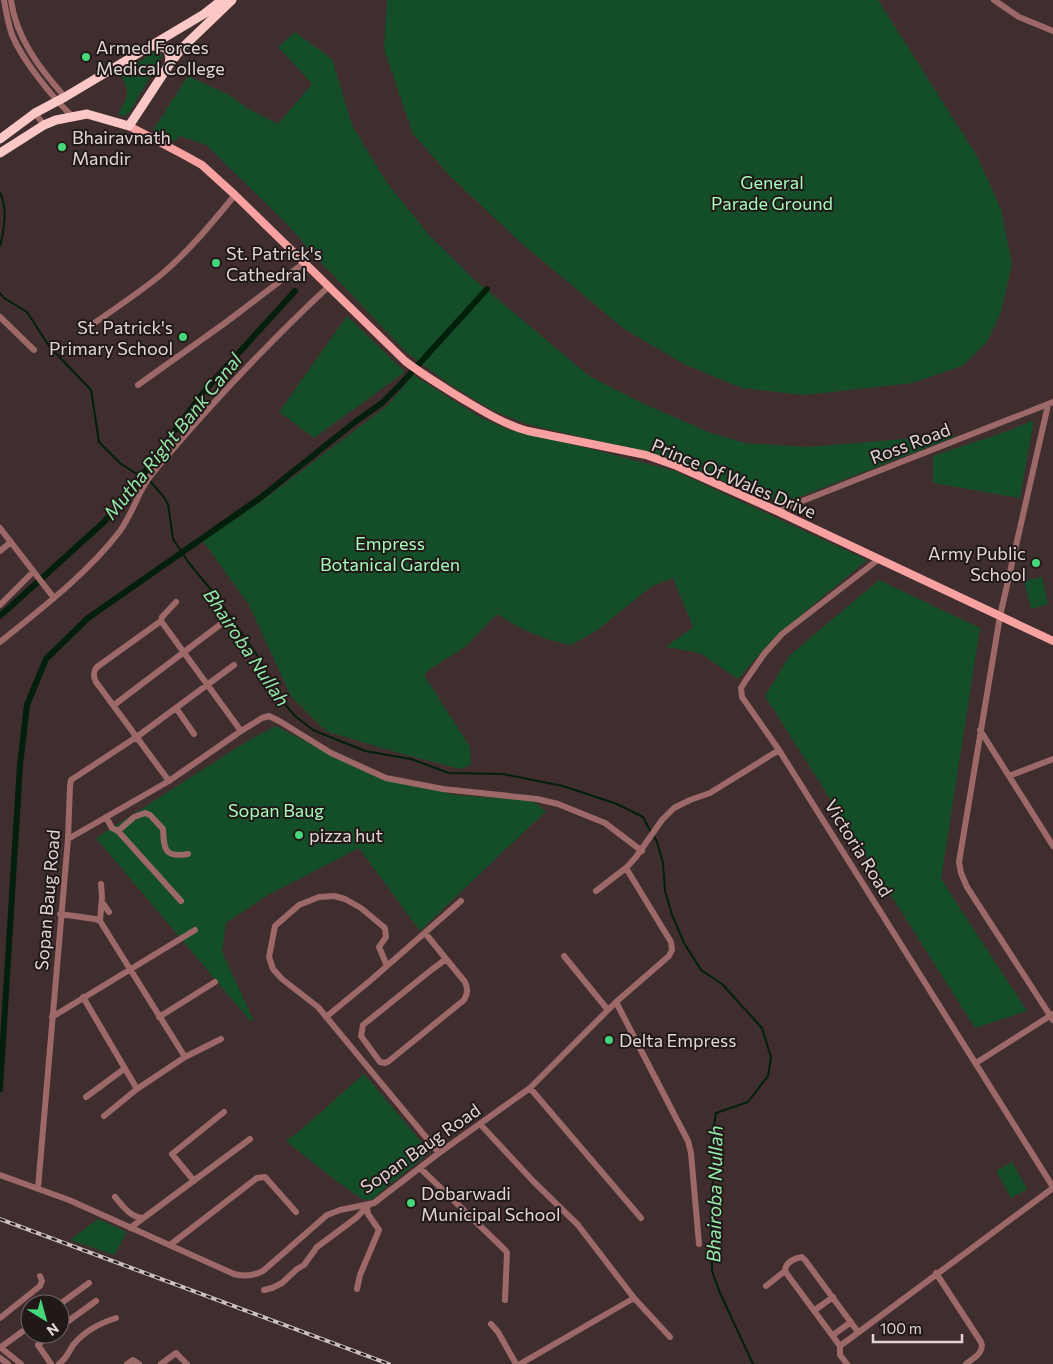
<svg xmlns="http://www.w3.org/2000/svg" width="1053" height="1364" font-family="Commissioner,sans-serif">
<style>
.green{fill:#144e29}
.lines{fill:none;stroke-linecap:round;stroke-linejoin:round}
.stream{stroke:#011f0a;stroke-width:2}
.canal{stroke:#011f0a;stroke-width:6}
.minor{stroke:#9c6868;stroke-width:6}
.major{stroke:#f7a1a1;stroke-width:8}
.highway{stroke:#fcc8c7;stroke-width:9}
.rail-casing{stroke:#ccbfbf;stroke-width:4}
.rail{stroke:#211918;stroke-width:2;stroke-dasharray:5.5;stroke-linecap:butt}
.poi-dot{fill:#45d77a;stroke:#211918;stroke-width:2}
.labels{text-anchor:middle;dominant-baseline:central;stroke-width:4;stroke-linejoin:round;paint-order:stroke}
.poi-label{font-size:18px;fill:#e1d5d5;stroke:#211918;text-anchor:start}
.park-label{font-size:18px;fill:#a6fcbc;stroke:#211918}
.street-label{font-size:18px;fill:#e1d5d5;stroke:#211918}
.water-label{font-size:19px;font-style:italic;fill:#94e9aa;stroke:#211918}
</style>
<rect width="100%" height="100%" fill="#402e2e"/>
<path class="green" d="M387 0H878L977 156 1001 209 1012 264 1001 312 987 342 962 366 912 383 804 395 742 388 686 365 624 329 519 241 450 176 413 134 384 49Z
M295 32 332 59 352 125 387 183 429 235 475 280 589 376 640 402 708 432 745 443 807 447 940 436H957L786 502 754 494 692 467 653 454 527 424 494 411 449 384 406 352 315 256 284 221 206 145 180 136 174 141 153 130 188 76 227 94 249 109 278 124 312 84 278 47Z
M158 51 162 55 161 58 129 113 124 116 118 114C128 96 131 93 120 74L154 52Z
M347 316 405 372 314 438 279 412Z
M413 375 478 416 506 429 579 446 675 471 867 560C822 598 775 633 738 679L700 653 666 647 693 627 673 578 652 586 596 631 571 645C539 638 524 631 497 614L465 647 430 669 424 675 470 747 471 765 460 769 392 751 326 731 291 696 249 605 203 541 262 501 388 405Z
M1034 420 1020 498 933 483V456L1008 431Z
M1042 577 1048 604 1031 609 1024 581Z
M879 580 980 628 941 879 1027 1011 975 1028 765 696 790 655Z
M276 726 336 757 389 780 430 788 455 795 533 801 546 811 420 931 359 848 268 895 226 923 222 952 253 1019 251 1022 96 838 249 740Z
M364 1074 430 1152 371 1200 362 1199 335 1180 286 1141 303 1128Z
M1012 1162 1027 1189 1011 1198 996 1171Z
M98 1219 127 1232 114 1255 70 1240Z"/>
<g class="lines">
<path class="stream" d="M0 193C8 207 4 232 0 246
M0 293 4 298 27 312 49 346 91 390 99 442 121 464 145 479
M150 481 163 496 168 504 173 539 189 563 217 597 259 658 277 695 295 716 313 730 365 751 411 759 449 773 503 774 563 786 617 804 643 817 651 832
M654 836 657 842 663 863 665 891 672 915 684 943 701 970 722 984 762 1028 771 1057 768 1076 748 1102 716 1113 711 1144 713 1176 711 1219 712 1271 720 1293 753 1364"/>
<path class="canal" d="M0 616 103 523 131 492 160 450 206 389 295 291
M0 1089 20 765 27 705 46 659 88 618 260 498 355 422 382 403 399 386 487 289"/>
<path class="minor" d="M4 0C6 12 8 23 12 35 23 61 52 97 73 117
M11 0C16 38 40 69 65 97
M994 0 1019 17 1053 31
M35 113 44 125
M0 317 34 350
M81 332C109 313 136 295 162 274 189 251 212 223 235 195
M138 385 225 323 304 263
M1048 405 1000 616 959 862 961 873 967 887 1053 1020
M777 511 1053 402
M0 528 54 598
M0 551 11 542
M879 559 782 634 764 654 746 680 741 688 742 697 779 750 1053 1187
M176 602 162 617 161 621 241 731
M0 605 33 572
M161 621 97 667C93 672 93 676 96 682L169 781
M0 642C42 608 87 574 120 531 129 518 134 505 141 491 146 481 154 471 161 463 213 402 269 342 328 287
M114 705 221 624
M176 708 194 734
M980 730 1053 846
M1009 776 1053 759
M106 817 112 828 118 831 181 901
M118 831 134 817 145 813 150 815 163 829C164 849 164 858 188 854
M68 839 169 781 241 731 262 718 269 716 281 722 331 753 386 778 443 789 537 799 558 804 605 823 642 851
M596 891 626 868 636 857 662 820 674 808 690 800 710 793 779 750
M102 902 109 912
M60 914 95 919 100 921 185 1057
M100 921 102 897 101 884
M425 933 465 982C468 989 468 993 464 1000L389 1061 385 1063 380 1062 361 1036 363 1025 430 971 446 959
M564 956 608 1010
M387 966 379 947 386 937 385 928 361 908 345 899 334 896 319 897 299 905 275 926 269 957 273 969 282 979 318 1007 439 1153
M83 997 137 1089
M616 1002 688 1141 691 1153 699 1244
M52 1017 195 930
M159 1017 215 982
M326 1017 371 980 461 901
M976 1063 1053 1014
M530 1088 641 1218
M86 1097 124 1069
M104 1116 137 1089 185 1057 221 1039
M480 1124 533 1181 578 1225 634 1298 670 1337
M420 1168 505 1250 507 1253 505 1300
M0 1175 69 1200 234 1274C245 1277 253 1276 263 1271L327 1215 340 1210 374 1203 439 1153 530 1088 616 1002 669 956 672 950 671 942 626 868
M194 1181 172 1154 224 1112
M38 1188 68 839 70 786 71 780 138 736 234 665
M115 1197C123 1206 130 1217 143 1218
M130 1228 250 1139
M170 1245 257 1178 265 1177 296 1212
M936 1273 981 1342C985 1353 973 1358 966 1364
M766 1286 785 1271
M357 1289 360 1275 379 1230 368 1214 367 1208
M264 1290 272 1288 282 1283 297 1269 304 1265 317 1247 356 1218 369 1205
M60 1304 89 1283
M815 1310 833 1297
M0 1318 40 1286 42 1281 40 1276
M491 1324 498 1332 516 1364
M60 1327 96 1301
M833 1335 851 1322
M840 1346 787 1274 785 1270C786 1262 795 1258 802 1257L805 1260 858 1332
M0 1347 21 1364
M1 1347 30 1326
M0 1358 8 1364
M51 1364 38 1345 51 1334
M59 1364C66 1359 69 1352 73 1345 85 1331 98 1324 116 1318
M127 1364 133 1360 139 1364
M161 1364 176 1353 187 1364
M520 1364 634 1298
M847 1364 840 1355V1346L1053 1188"/>
<path class="major" d="M129 126 184 155 202 165 235 195 405 361C423 375 442 386 461 398 483 411 503 424 528 431L646 455 677 466 777 511 1053 641"/>
<path class="highway" d="M152 46 163 47 168 50 170 57 169 65
M0 139 35 113 65 97 204 14 222 0
M0 153 44 125 56 120 87 114 129 126 169 65 181 49 232 0"/>
<g class="rail-casing">
<path id="rail" d="M0 1219 389 1364"/>
</g>
<use href="#rail" class="rail"/>
</g>
<g class="poi-dot">
<circle cx="86" cy="57" r="5"/>
<circle cx="62" cy="147" r="5"/>
<circle cx="216" cy="263" r="5"/>
<circle cx="183" cy="337" r="5"/>
<circle cx="1036" cy="563" r="5"/>
<circle cx="299" cy="835" r="5"/>
<circle cx="609" cy="1040" r="5"/>
<circle cx="411" cy="1203" r="5"/>
</g>
<g class="labels">
<g class="poi-label">
<text x="96" y="47">Armed Forces<tspan x="96" dy="21">Medical College</tspan></text>
<text x="72" y="137">Bhairavnath<tspan x="72" dy="21">Mandir</tspan></text>
<text x="226" y="253">St. Patrick's<tspan x="226" dy="21">Cathedral</tspan></text>
<text x="173" y="327" text-anchor="end">St. Patrick's<tspan x="173" dy="21">Primary School</tspan></text>
<text x="1026" y="553" text-anchor="end">Army Public<tspan x="1026" dy="21">School</tspan></text>
<text x="309" y="835">pizza hut</text>
<text x="619" y="1040">Delta Empress</text>
<text x="421" y="1193">Dobarwadi<tspan x="421" dy="21">Municipal School</tspan></text>
</g>
<g class="park-label">
<text x="772" y="182">General<tspan x="772" dy="21">Parade Ground</tspan></text>
<text x="390" y="543">Empress<tspan x="390" dy="21">Botanical Garden</tspan></text>
<text x="276" y="810">Sopan Baug</text>
</g>
<g class="street-label">
<text transform="translate(910 443) rotate(-21)">Ross Road</text>
<text transform="translate(734 478) rotate(23)">Prince Of Wales Drive</text>
<text transform="translate(859 848) rotate(58)">Victoria Road</text>
<text transform="translate(47 900) rotate(-85)">Sopan Baug Road</text>
<text transform="translate(420 1148) rotate(-35)">Sopan Baug Road</text>
</g>
<g class="water-label">
<text transform="translate(172 436) rotate(-51)">Mutha Right Bank Canal</text>
<text transform="translate(247 647) rotate(56)">Bhairoba Nullah</text>
<text transform="translate(714 1194) rotate(-89)">Bhairoba Nullah</text>
</g>
</g>
<g transform="translate(45 1319) rotate(143)"><circle r="24" fill="#211918" stroke="#6e6464"/>
<path d="M0-4L9 19L0 12L-9 19Z" fill="#45d77a"/>
<text y="-8" font-size="14" font-weight="bold" text-anchor="middle" fill="#e1d5d5">N</text>
</g>
<path d="M873 1334v8h89v-8" fill="none" stroke="#e1d5d5" stroke-width="2.5"/>
<text x="880" y="1334" font-size="15" fill="#e1d5d5" stroke="#211918" stroke-width="4" paint-order="stroke">100 m</text>
</svg>
